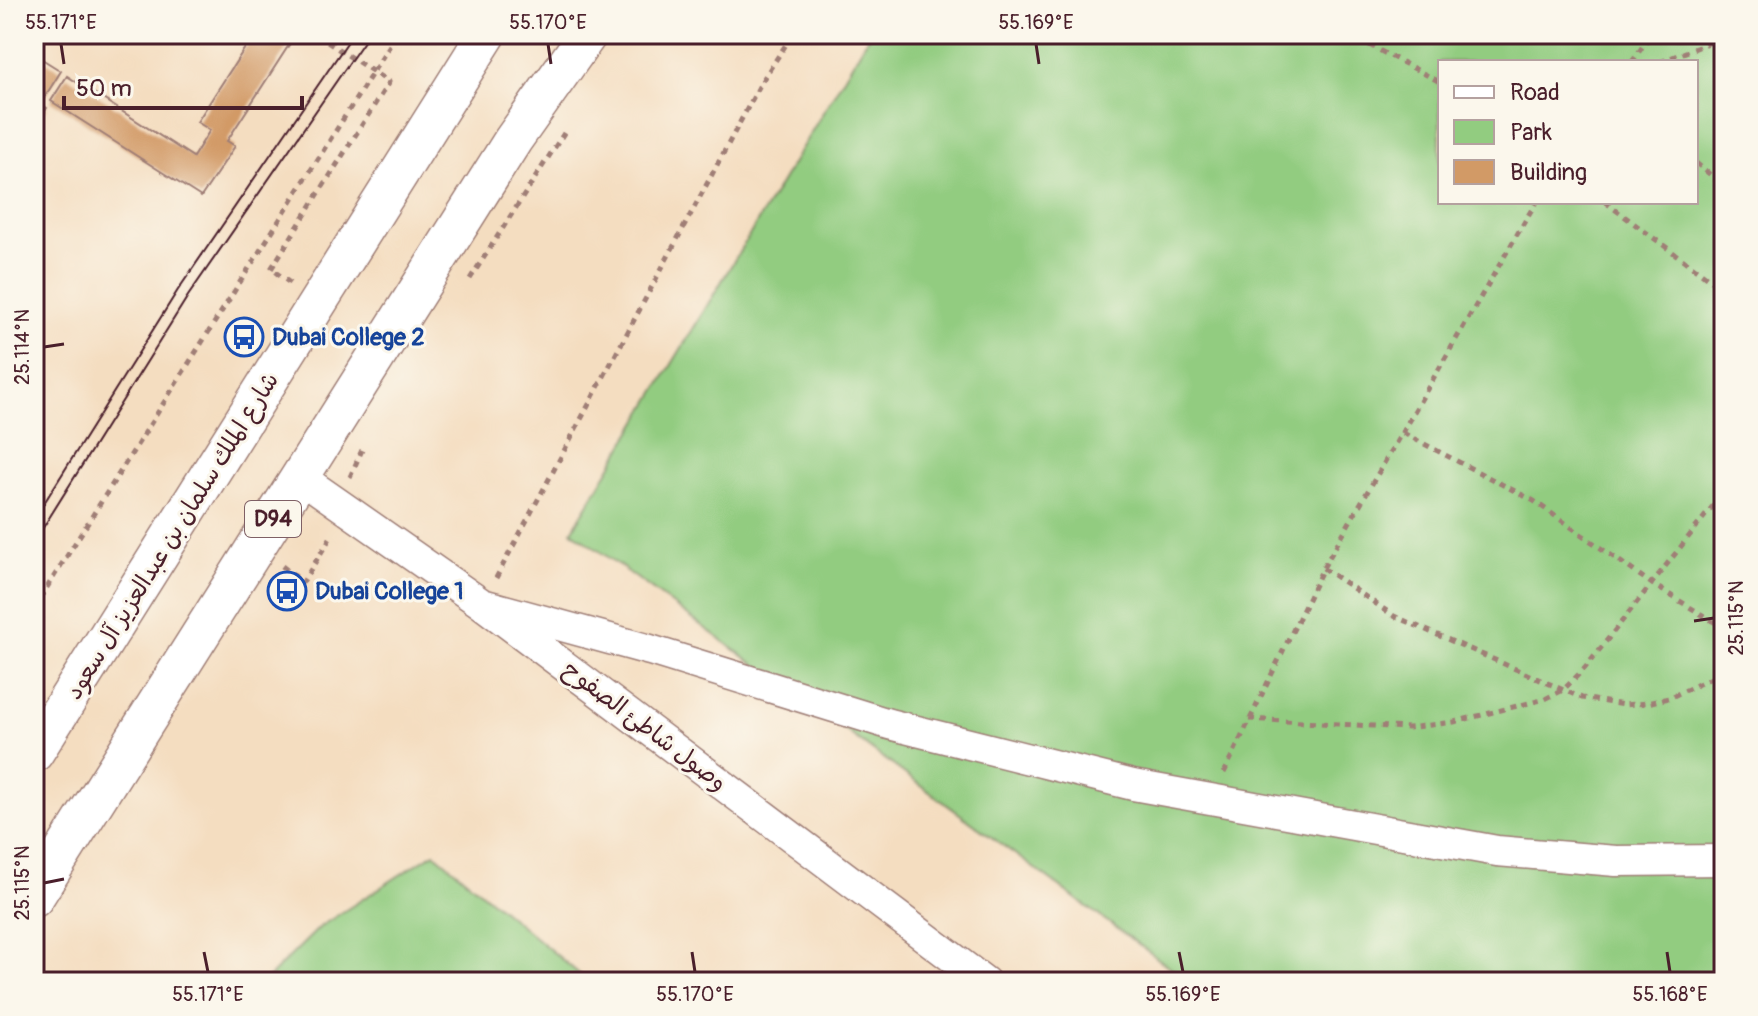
<svg xmlns="http://www.w3.org/2000/svg" width="1758" height="1016" font-family="Pangolin,'Playpen Sans Arabic',sans-serif">
<style>
.green{fill:#92cc80;stroke:#6e7656;stroke-width:2;fill-rule:evenodd}
.building{fill:#d29a66}
.lines{fill:none;stroke-linecap:round;stroke-linejoin:round}
.minor-casing{stroke:#9f7e76;stroke-width:33}
.major-casing{stroke:#9f7e76;stroke-width:41}
.path{stroke:#9f7e76;stroke-width:5;stroke-dasharray:6 6;stroke-linecap:butt}
.minor{stroke:#fff;stroke-width:30}
.major{stroke:#fff;stroke-width:38}
.tram{stroke:#4a1f2b;stroke-width:2}
.ticks{fill:none;stroke:#4a1f2b;stroke-width:3}
.labels{text-anchor:middle;dominant-baseline:central;stroke-width:6;stroke-linejoin:round;paint-order:stroke}
.shield{fill:#fbf7ec;stroke:#7f6065;stroke-width:2}
.shield-label{font-size:22px;font-weight:bold;fill:#4a1f2b}
.transit-label{font-size:24px;font-weight:bold;fill:#164399;stroke:#fbf7ec;text-anchor:start}
.street-label{font-size:24px;fill:#4a1f2b;stroke:#fbf7ec}
.neatline{fill:none;stroke:#4a1f2b;stroke-width:3}
.ticks-label{font-size:20px;text-anchor:middle;fill:#4a1f2b}
</style>
<rect width="100%" height="100%" fill="#fbf7ec"/>
<filter id="ink" filterUnits="userSpaceOnUse"><feTurbulence type="fractalNoise" baseFrequency=".0125" numOctaves="2"/><feDisplacementMap in="SourceGraphic" scale="16" xChannelSelector="R" yChannelSelector="G"/><feConvolveMatrix kernelMatrix="1 2 1 2 8 2 1 2 1" color-interpolation-filters="sRGB"/></filter>
<filter id="wash" filterUnits="userSpaceOnUse"><feTurbulence type="fractalNoise" baseFrequency=".006" numOctaves="4" result="noise"/><feDisplacementMap in="SourceGraphic" scale="32" xChannelSelector="R" yChannelSelector="G"/><feGaussianBlur stdDeviation="1.8" result="paint"/><feColorMatrix in="noise" values="0 0 0 0 0 0 0 0 0 0 0 0 0 0 0 0 0 1.4 0 .05"/><feComposite in="paint" operator="in"/></filter>
<g filter="url(#wash)">
<rect width="100%" height="100%" fill="#f4ddc0"/>
<path class="green" d="M870 34H1724V982H1190L572 531ZM1440 62H1696V202H1440Z
M434 853 589 982H264L321 926Z"/>
<g id="blocks">
<path class="building" d="M254 34H296L227 141 235 146 201 197 51 101 67 76 193 157 210 130 197 122Z
M34 54 61 71 44 98 34 91Z
M34 99 47 108 34 128Z"/>
</g>
</g>
<g filter="url(#ink)">
<use href="#blocks" fill-opacity="0" stroke="#9f7e76" stroke-width="2"/>
<g class="lines">
<g class="minor-casing">
<path id="minor" d="M300 477 482 604 985 982
M482 604 650 650 889 724 1133 785 1497 851 1616 861 1724 860"/>
</g>
<g class="major-casing">
<path id="major" d="M34 753 487 34
M34 898 513 140 588 34"/>
</g>
<path class="path" d="M1348 34 1440 82
M623 45 630 34
M1632 62 1651 34
M1660 62 1724 37
M1696 163 1724 186
M1605 202 1724 290
M470 279 564 133
M290 283 271 269 389 82 321 38 324 34
M1403 433 1534 501 1652 584 1724 628
M350 477 362 450
M282 566 303 582 332 535
M1323 568 1394 616 1582 698 1624 705 1647 703 1669 698 1724 672
M496 578 762 81 793 34
M34 608 397 34
M1249 719 1408 728 1454 722 1545 699 1563 690 1585 668 1724 492
M1224 773 1323 568 1536 202"/>
<use href="#minor" class="minor"/>
<use href="#major" class="major"/>
<path class="tram" d="M34 519 178 290 353 34
M34 542 188 296 369 34"/>
</g>
</g>
<path class="ticks" d="M61 44 64 64M548 44 551 64M1036 44 1039 64M44 347 64 344M1694 621 1714 618M44 883 64 879M204 952 208 972M692 952 695 972M1179 952 1183 972M1667 952 1670 972"/>
<defs>
<g id="bus-ring" transform="scale(2)"><circle r="9.5" fill="#fbf7ec" stroke="#1a4fb4" stroke-width="1.5"/><path d="M-5-6H5V4H4V6H2V4H-2V6H-4V4H-5ZM-3.5-4V0h7V-4ZM-3.5 1.2v1.5H-2V1.2ZM2 1.2v1.5H3.5V1.2Z" fill="#1a4fb4"/></g>
</defs>
<g fill-rule="evenodd">
<use href="#bus-ring" x="244" y="337"/>
<use href="#bus-ring" x="287" y="591"/>
</g>
<g class="labels">
<rect class="shield" x="245" y="501" width="56" height="36" rx="6"/>
<g class="shield-label">
<text x="273" y="519">D94</text>
</g>
<g class="transit-label">
<text x="272" y="337">Dubai College 2</text>
<text x="315" y="591">Dubai College 1</text>
</g>
<g class="street-label">
<text transform="translate(172 536) rotate(-58)">شارع الملك سلمان بن عبدالعزيز آل سعود</text>
<text transform="translate(645 726) rotate(37)">وصول شاطئ الصفوح</text>
</g>
</g>
<rect width="1758" height="1016" fill="none" stroke="#fbf7ec" stroke-width="88"/>
<rect x="1438" y="60" width="260" height="144" fill="#fbf7ec" stroke="#b4a19f" stroke-width="2"/>
<rect x="1454" y="86" width="40" height="12" fill="#ffffff" stroke="#b4a19f" stroke-width="2"/>
<text x="1510" y="100" font-size="24" fill="#4a1f2b">Road</text>
<rect x="1454" y="120" width="40" height="24" fill="#92cc80" stroke="#b4a19f" stroke-width="2"/>
<text x="1510" y="140" font-size="24" fill="#4a1f2b">Park</text>
<rect x="1454" y="160" width="40" height="24" fill="#d29a66" stroke="#b4a19f" stroke-width="2"/>
<text x="1510" y="180" font-size="24" fill="#4a1f2b">Building</text>
<path d="M64 96v12h238v-12" fill="none" stroke="#4a1f2b" stroke-width="4"/>
<text x="76" y="96" font-size="24" fill="#4a1f2b" stroke="#fbf7ec" stroke-width="6" paint-order="stroke">50 m</text>
<rect x="44" y="44" width="1670" height="928" class="neatline"/>
<g class="ticks-label">
<text x="61" y="29">55.171°E</text>
<text x="548" y="29">55.170°E</text>
<text x="1036" y="29">55.169°E</text>
<text transform="translate(22 347) rotate(-90)" y="7">25.114°N</text>
<text transform="translate(1736 618) rotate(-90)" y="7">25.115°N</text>
<text transform="translate(22 883) rotate(-90)" y="7">25.115°N</text>
<text x="208" y="1001">55.171°E</text>
<text x="695" y="1001">55.170°E</text>
<text x="1183" y="1001">55.169°E</text>
<text x="1670" y="1001">55.168°E</text>
</g>
</svg>
